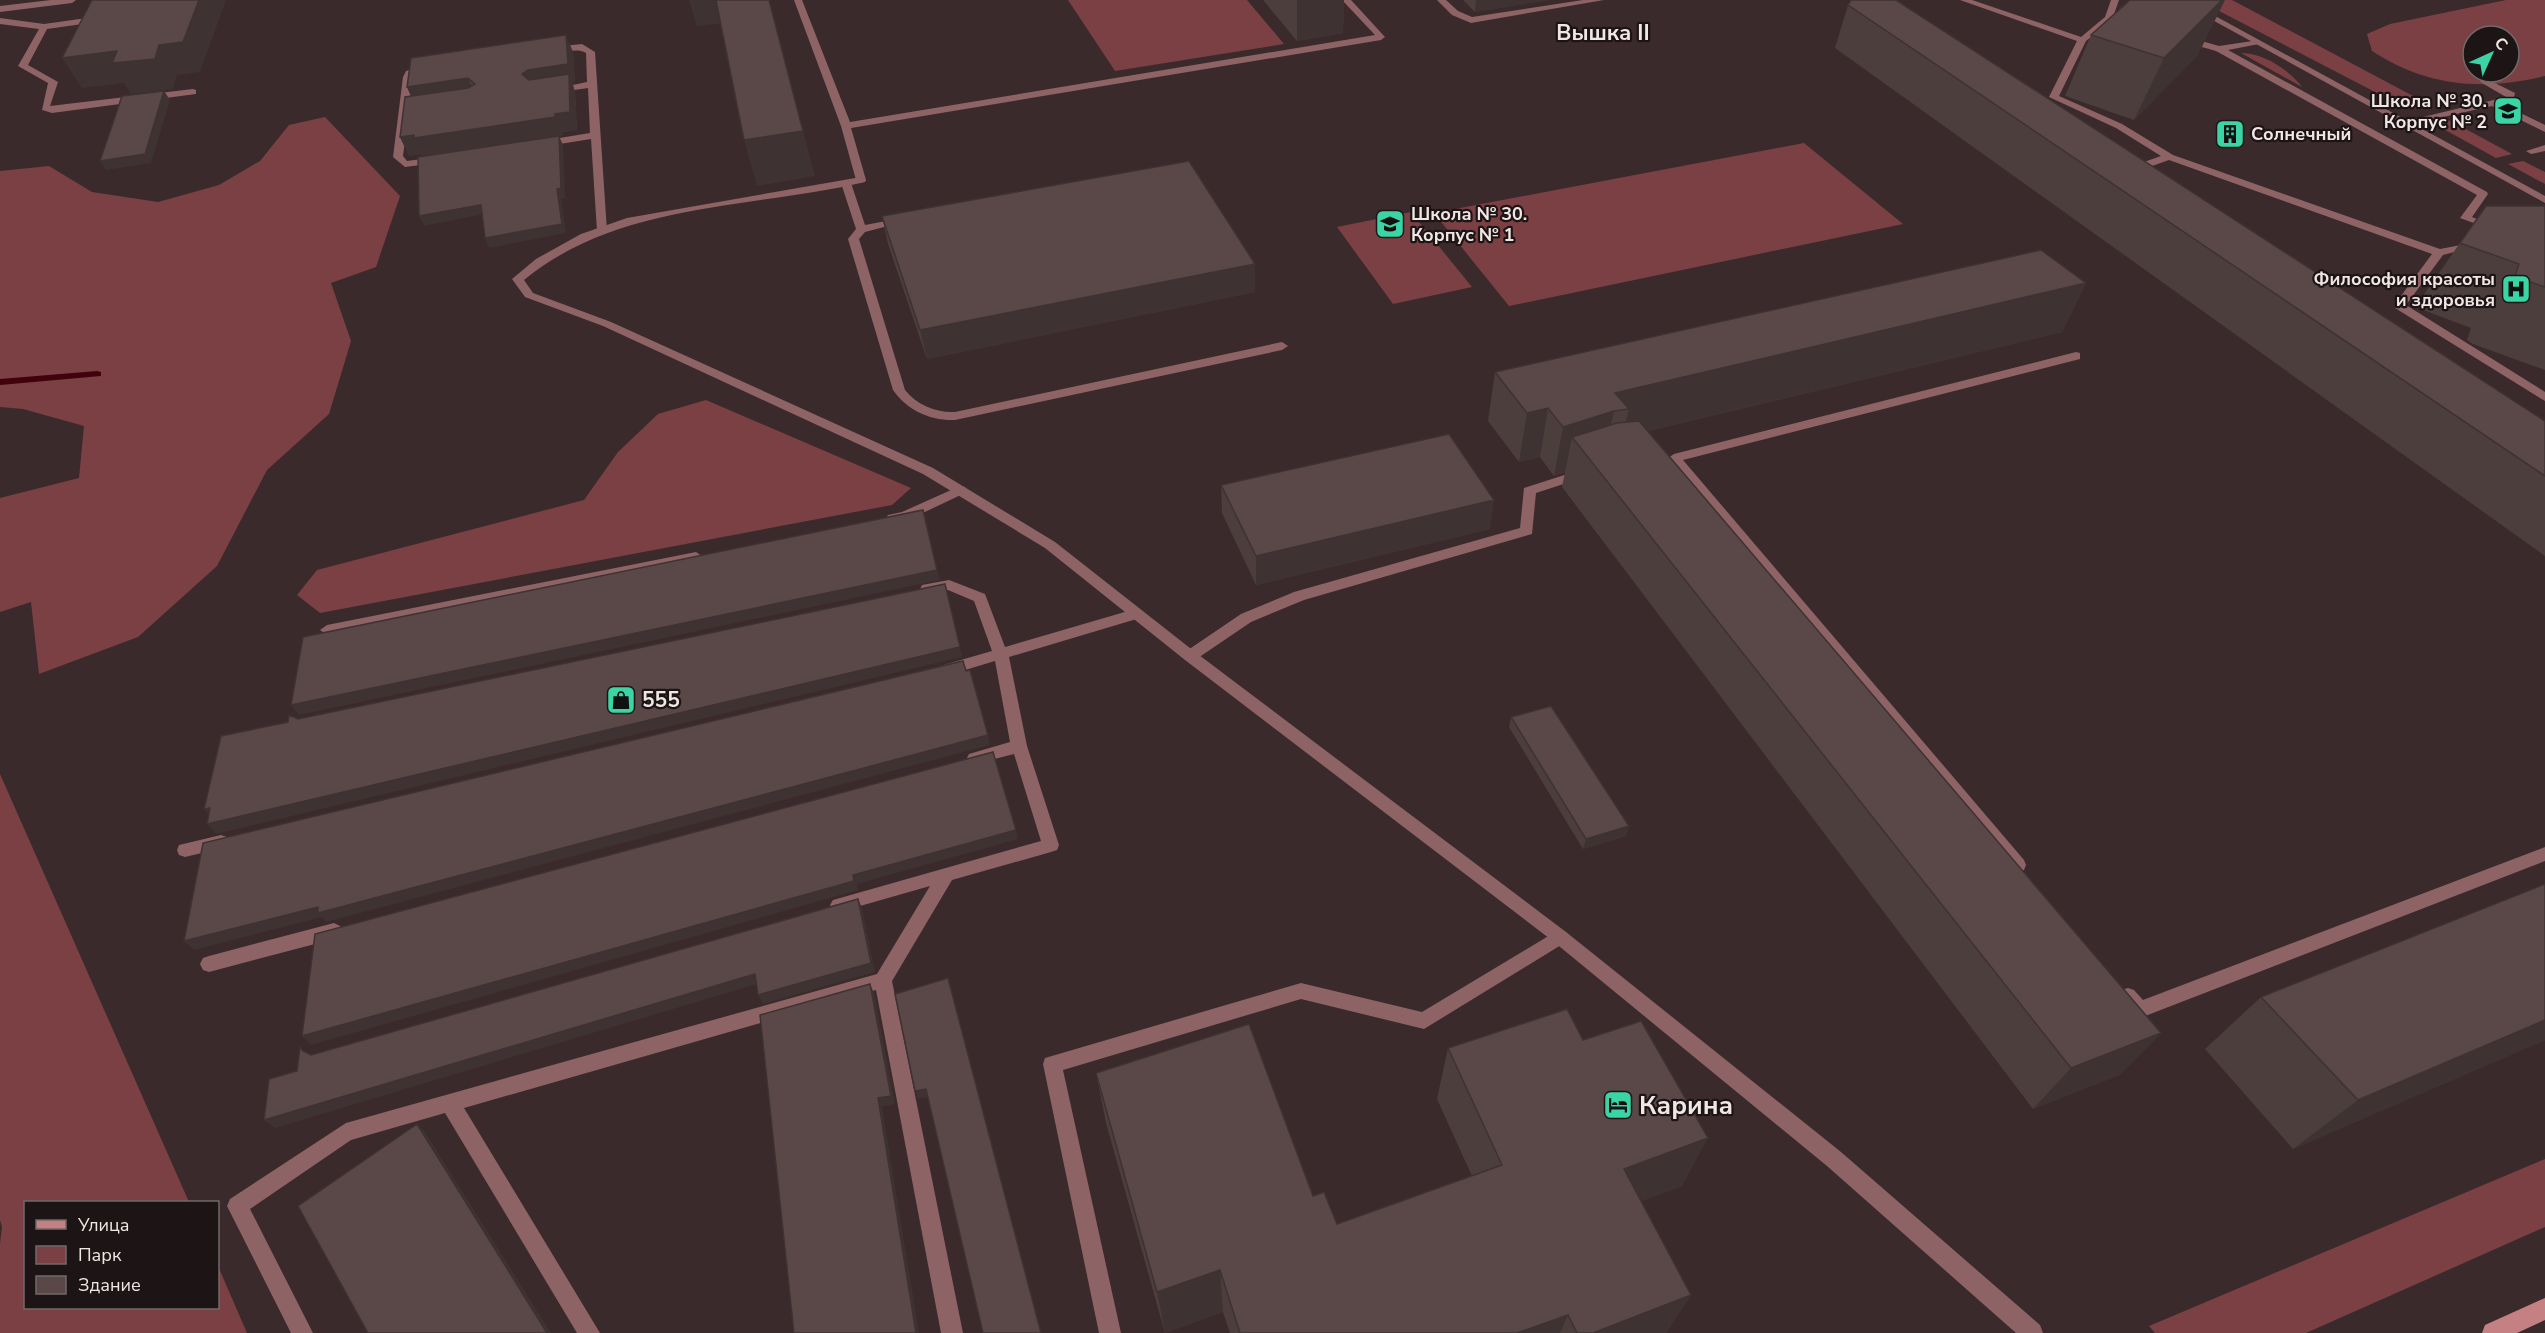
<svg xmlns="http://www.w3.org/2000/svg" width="2545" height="1333" font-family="'Nunito Sans',sans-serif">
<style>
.green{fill:#7b4043;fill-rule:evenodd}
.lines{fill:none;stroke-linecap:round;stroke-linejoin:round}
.stream{fill:#43000d;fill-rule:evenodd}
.service{fill:#8e6365;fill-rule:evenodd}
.minor{fill:#8e6365;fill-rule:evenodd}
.tertiary{fill:#8e6365;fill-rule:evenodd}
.secondary{fill:#c48082;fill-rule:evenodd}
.wall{fill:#4d3e3e}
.shaded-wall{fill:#3f3232}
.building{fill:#5a4848;stroke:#3f3232;stroke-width:1.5}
.labels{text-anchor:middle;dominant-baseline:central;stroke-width:4.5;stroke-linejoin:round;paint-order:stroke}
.far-poi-label{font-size:18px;font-weight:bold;fill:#f1e6e6;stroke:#1d1515;text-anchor:end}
.poi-label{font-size:21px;font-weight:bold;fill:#f1e6e6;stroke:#1d1515;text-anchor:start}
.far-district-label{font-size:22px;font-weight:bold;fill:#f1e6e6;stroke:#1d1515}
.near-poi-label{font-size:26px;font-weight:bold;fill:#f1e6e6;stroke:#1d1515;text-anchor:start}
</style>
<rect width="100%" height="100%" fill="#3b2a2b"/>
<path class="green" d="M1068 0H1247L1284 44 1115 71Z
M2198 0H2232L2432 106 2418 109 2402 106Z
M2506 0H2545V76C2483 91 2427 87 2372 51L2367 34 2390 24ZM2473 36H2509V72H2473Z
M2241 53C2264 53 2289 70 2302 87Z
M325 117 400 196 376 267 331 283 351 341 329 414 267 470 217 566 138 637 39 674 31 602 0 612V498L79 478 84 426 23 409 0 407V171L49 166 92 192 158 202 219 185 260 161 289 125Z
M2449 120 2512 154 2496 158 2438 126Z
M1804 143 1903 224 1509 306 1434 213Z
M2523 161 2545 172V184L2508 164Z
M1411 212 1472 287 1393 304 1337 227Z
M706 400 911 488 892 505 320 613 297 595 317 570 584 500 618 452 658 414Z
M0 774 189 1202H26V1308H218V1266L247 1333H0V1244L2 1227 0 1220Z
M2545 1159V1227L2306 1333H2155L2149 1326Z"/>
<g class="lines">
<path class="stream" d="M97 371 101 372V376L0 385V379Z"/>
<path class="service" d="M51 0H76L72 3 0 12V6Z
M794 0H802L850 122 1375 35 1342 0H1351L1385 37 1381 40 851 128 866 180 861 183 856 180 841 126Z
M1437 0H1446L1458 11 1472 17 1583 0H1604L1471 23 1452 15Z
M1960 0H1972L2081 37 2105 17 2111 0H2119L2112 20 2086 41 2059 96 2122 124 2173 155 2440 249 2477 242V246L2443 255 2406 305 2545 392V401L2395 308V304L2432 254 2169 160 2135 172H2127V168L2161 156 2116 128 2049 97 2077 41Z
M101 16 104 17V21L47 29 28 65 58 82 50 106 193 89 196 90V94L52 113 42 110 48 83 18 66 39 29 0 24V18L44 24Z
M2184 36 2219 46 2259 40V44L2228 50 2487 192 2488 194 2472 217 2498 227 2493 230 2460 218 2477 195 2216 51 2181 41V37Z
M582 44 595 52 607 231 602 234 597 231 591 139 541 147 536 144 541 141 590 133 588 88 554 93 549 90 587 82 586 53C574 46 559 57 548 50L553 47Z
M425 65 428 66V70L413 75V77L403 156 407 161 437 157 442 160 437 163 405 167 393 157 403 77 406 71Z
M2485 78 2515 93 2513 101 2502 104 2545 125V132L2492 106 2403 126 2398 123 2506 97 2482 83 2480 81Z
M2545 145V151L2531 154 2526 151Z
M846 180 851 183 865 225 902 218 907 221 865 232 859 239 905 390C917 405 936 413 955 412L1282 342 1288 346 1282 350 955 420C930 421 907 410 893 390L848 239 856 229 841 183Z
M2076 352 2080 353V359L1683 460 2024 860 2026 865 2024 870 2018 872 2012 870 1668 458 1674 454Z
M1583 469 1588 470 1590 473 1588 476 1536 493 1532 534 1304 600 1251 622 1195 660H1185L1183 656 1185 652 1241 614 1294 592 1520 528 1524 488Z
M960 486 965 487 967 490 965 493 910 519 893 523 886 518 888 515 902 512Z
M696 552 703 557 701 560 327 635 320 630 327 625Z
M949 580 985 594 1005 647 1135 609 1142 614 1140 618 1009 657 1027 746 1059 845 1057 850 1051 852 952 880 892 981 963 1333H941L876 990 464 1108 600 1333H577L445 1113 351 1140 250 1209 313 1333H291L227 1206 230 1199 346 1123 877 974 930 886 839 912 833 910 830 905 833 900 1041 841 1014 754 975 764 969 762 967 758 969 754 1010 742 995 661 945 676 937 670 940 666 992 651 974 601 948 590 927 594 920 589 922 585Z
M221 835 227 837 229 842 227 847 185 857 179 855 177 850 179 845Z
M2545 847V861L2140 1018 2134 1016 2119 996 2122 990 2128 988 2134 990 2143 1000Z
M334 923 340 926 343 931 340 936 334 939 209 972 203 970 200 964 203 958 209 956Z
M1560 929 1566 932 1569 937 1566 942 1424 1029 1301 999 1063 1070 1121 1333H1099L1043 1064 1045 1058 1301 983 1422 1012Z"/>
<path class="minor" d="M861 177 866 180 865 182C750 209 619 202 524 280L533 293 611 322 933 468 1055 542 1195 652 1566 932 1841 1152 2040 1325 2043 1333H2016L1827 1166 1554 942 1185 660 1045 548 923 474 603 326 525 297 512 279 536 259 581 234 627 218Z"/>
<path class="tertiary" d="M2176 0H2186L2545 196V203Z"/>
<path class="secondary" d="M2545 1298V1320L2517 1333H2482L2485 1325Z"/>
</g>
<path class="wall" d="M1263 0H1344L1343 33 1297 41Z
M1463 0H1549L1475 12Z
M1848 5 2545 421V556L1835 48Z
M2091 35 2198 55 2134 120 2065 96Z
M573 52 575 82H572L575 92 577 130 562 132 563 135 423 156 421 154 409 156 400 137 411 96 407 87Z
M2486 206H2545V370L2473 344 2467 340 2471 328 2415 307Z
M882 216 1255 264V292L927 359 888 244Z
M2086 283 2062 332 1648 431 2161 1033 2119 1075 2033 1109 1562 487 1565 472 1554 476 1540 457 1519 462 1488 421 1495 372Z
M1221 485 1490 529 1256 585 1222 513Z
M1511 717 1629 826 1626 836 1583 849 1509 727Z
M2545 884V1040L2293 1149 2205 1049 2261 997Z
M1583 1040 1682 1186 1641 1201 1691 1295 1666 1333H1230L1223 1312 1165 1333 1106 1123 1096 1073 1313 1196 1337 1224 1472 1176 1437 1099 1448 1048Z"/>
<path class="shaded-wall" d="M199 0H226L200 72 177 75 173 89 131 94 124 83 82 88 62 58 159 45Z
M689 0H717L724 23 697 26Z
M1297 0H1344L1343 33 1297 41Z
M1476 0H1549L1475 12Z
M2222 0H2225L2198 55 2134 120 2164 58Z
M566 35 573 52 575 82H572L575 92 577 130 562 132 563 135 423 156 421 154 409 156 400 137 536 88 522 74Z
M468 78 476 96 415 105 407 87Z
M164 91 170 100 151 163 106 170 100 161Z
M803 131 815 176 757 186 744 140Z
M559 136 563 145 565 198 561 199 566 233 489 248 485 238 557 189Z
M481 205 485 214 424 226 419 216Z
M1255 264V292L927 359 920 330Z
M2086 283 2062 332 1622 437 1629 409 1614 411 1603 460 1572 437 1565 472 1554 476 1563 427 1615 393Z
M1548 408 1540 457 1519 462 1527 413Z
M1494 500 1490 529 1256 585V556Z
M923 510 940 580 299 715 291 705Z
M945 584 962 657 216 834 207 824Z
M988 735 990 745 326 922 322 917 194 950 184 941Z
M210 808 213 819 204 809Z
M1629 826 1626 836 1583 849 1586 839Z
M1016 830 1018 839 857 884 858 890 311 1045 302 1036 853 875Z
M858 899 862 908 875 972 763 1004 758 995Z
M755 974 760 983 275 1128 264 1120Z
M948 978 951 987 1041 1333Z
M870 984 874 993 895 1104 882 1107 919 1333H916L878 1098Z
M2545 1020V1040L2293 1149 2358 1100Z
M2161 1033 2119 1075 2033 1109 2071 1068Z
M926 1089 930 1097 918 1099 915 1091Z
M417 1124 425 1132 551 1333H547Z
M1708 1138 1682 1186 1603 1216 1624 1169Z
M1220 1270 1223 1312 1165 1333 1157 1292Z
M1691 1295 1666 1333H1593Z
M1568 1315 1560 1333H1517Z"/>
<path class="building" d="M92 0H199L183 42 159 45 155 59 112 63 117 51 62 58Z
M716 0H769L803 131 744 140Z
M1851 0H1896L2545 421V476L1848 5Z
M2130 0H2222L2164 58 2091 35Z
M566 35 568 64 528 70 522 74 529 80 569 74 570 112 555 114V117L414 138V135L400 137 405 97 468 88 475 84 468 78 407 87 411 58Z
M164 91 145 154 100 161 122 96Z
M559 136 561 188 557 189 562 224 485 238 481 205 419 216 418 157Z
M1189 161 1255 264 920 330 882 216Z
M2486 206H2545V287L2522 279 2515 276 2519 264 2460 243Z
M2041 250 2086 283 1615 393 1629 409 1614 411 1563 427 1548 408 1527 413 1495 372Z
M1639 421 2161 1033 2071 1068 1572 437 1617 423Z
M1449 434 1494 500 1256 556 1221 485Z
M923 510 937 570 291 705 303 637Z
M945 584 960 647 207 824 210 808 204 809 221 736 288 722 289 715 298 719Z
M963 661 966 671 970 670 988 735 318 913V907L184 941 203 843Z
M1551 706 1629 826 1586 839 1511 717Z
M993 752 1016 830 853 875 854 881 302 1036 315 934Z
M2545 884V1020L2358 1100 2261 997Z
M858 899 871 963 758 995 755 974 264 1120 269 1079 297 1071 300 1047 303 1051 311 1055Z
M948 978 1041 1333H983L926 1089 915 1091 895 994Z
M870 984 891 1096 878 1098 916 1333H794L760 1015Z
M1567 1009 1583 1040 1641 1021 1708 1138 1624 1169 1691 1295 1593 1333H1577L1568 1315 1517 1333H1240L1220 1270 1157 1292 1096 1073 1249 1024 1313 1196 1324 1192 1337 1224 1502 1165 1448 1048Z
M417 1124 547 1333H368L298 1206Z"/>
<defs>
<g id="school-square" transform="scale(1.5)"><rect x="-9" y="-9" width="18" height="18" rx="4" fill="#3bd4a4" stroke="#1d1515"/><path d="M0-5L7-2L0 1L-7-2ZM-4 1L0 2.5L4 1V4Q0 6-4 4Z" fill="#111"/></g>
<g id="building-square" transform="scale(1.5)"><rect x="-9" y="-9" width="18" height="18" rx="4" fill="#3bd4a4" stroke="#1d1515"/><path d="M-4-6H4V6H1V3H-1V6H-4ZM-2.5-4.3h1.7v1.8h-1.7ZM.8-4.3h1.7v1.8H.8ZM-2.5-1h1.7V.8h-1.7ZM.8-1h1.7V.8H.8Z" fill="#111"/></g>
<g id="hospital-square" transform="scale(1.5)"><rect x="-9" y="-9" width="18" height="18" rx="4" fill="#3bd4a4" stroke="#1d1515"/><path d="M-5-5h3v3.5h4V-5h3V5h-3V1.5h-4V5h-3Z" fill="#111"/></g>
<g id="shop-square" transform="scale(1.5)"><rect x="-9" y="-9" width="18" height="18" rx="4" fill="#3bd4a4" stroke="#1d1515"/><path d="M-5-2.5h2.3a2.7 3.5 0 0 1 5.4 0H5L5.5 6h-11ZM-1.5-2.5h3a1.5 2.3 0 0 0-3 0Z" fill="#111"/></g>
<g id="hotel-square" transform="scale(1.5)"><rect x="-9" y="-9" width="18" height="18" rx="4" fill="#3bd4a4" stroke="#1d1515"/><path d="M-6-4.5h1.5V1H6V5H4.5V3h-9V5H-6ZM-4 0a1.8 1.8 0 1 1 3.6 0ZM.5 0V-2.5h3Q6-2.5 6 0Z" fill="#111"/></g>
</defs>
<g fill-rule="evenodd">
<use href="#school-square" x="2508" y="111"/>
<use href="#building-square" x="2230" y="134"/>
<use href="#school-square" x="1390" y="224"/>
<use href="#hospital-square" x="2516" y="289"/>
<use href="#shop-square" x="621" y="700"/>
<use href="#hotel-square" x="1618" y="1105"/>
</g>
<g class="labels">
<g class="far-poi-label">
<text x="2487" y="101">Школа № 30.<tspan x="2487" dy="21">Корпус № 2</tspan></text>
<text x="2251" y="134" text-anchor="start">Солнечный</text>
<text x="1411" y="214" text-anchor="start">Школа № 30.<tspan x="1411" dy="21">Корпус № 1</tspan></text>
<text x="2495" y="279">Философия красоты<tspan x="2495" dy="21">и здоровья</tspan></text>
</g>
<g class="poi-label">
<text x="642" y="700">555</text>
</g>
<g class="far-district-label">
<text x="1603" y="33">Вышка II</text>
</g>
<g class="near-poi-label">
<text x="1639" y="1105">Карина</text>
</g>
</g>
<rect x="24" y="1201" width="195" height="108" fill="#1d1515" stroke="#726969" stroke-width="1.5"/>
<rect x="36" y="1220" width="30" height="9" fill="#c48082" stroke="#726969" stroke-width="1.5"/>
<text x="78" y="1231" font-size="18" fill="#f1e6e6">Улица</text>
<rect x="36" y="1246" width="30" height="18" fill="#7b4043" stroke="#726969" stroke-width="1.5"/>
<text x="78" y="1261" font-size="18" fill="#f1e6e6">Парк</text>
<rect x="36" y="1276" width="30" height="18" fill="#5a4848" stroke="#726969" stroke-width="1.5"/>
<text x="78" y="1291" font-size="18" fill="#f1e6e6">Здание</text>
<g transform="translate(2491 54) rotate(45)"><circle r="28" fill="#1d1515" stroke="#726969" stroke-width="1.5"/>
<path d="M0-4.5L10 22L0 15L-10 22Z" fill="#3bd4a4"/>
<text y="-9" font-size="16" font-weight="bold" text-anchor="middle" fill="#f1e6e6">С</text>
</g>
</svg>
